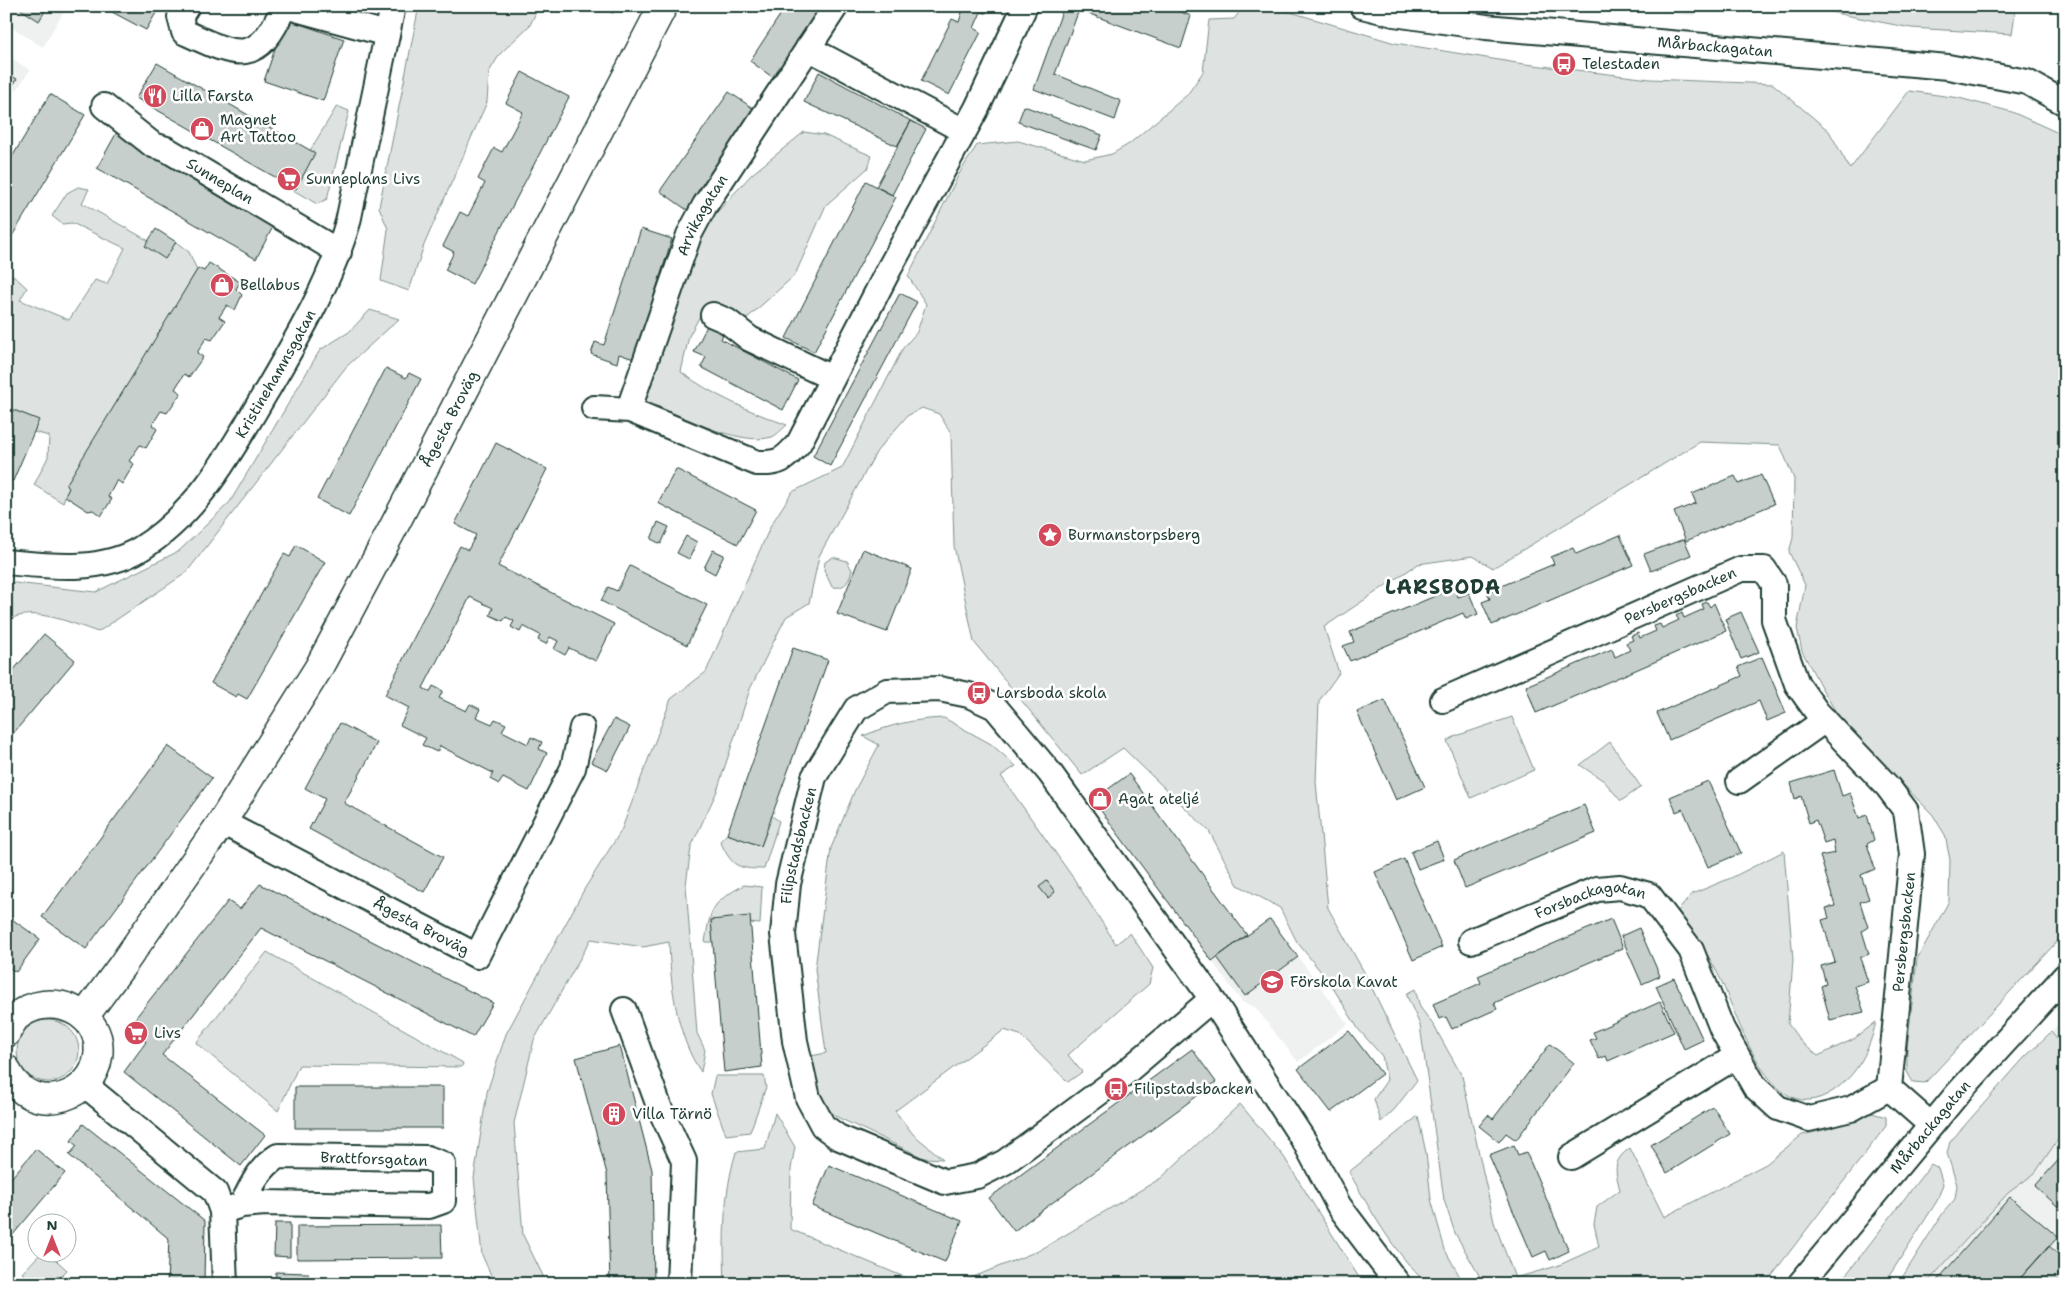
<svg xmlns="http://www.w3.org/2000/svg" width="2071" height="1290" font-family="'Shantell Sans',sans-serif">
<style>
.built{fill:#eef1f0}
.green{fill:#dee3e2;stroke:#7e908b}
.building{fill:#c7cfcc;stroke:#1f3d34}
.lines{fill:none;stroke-linecap:round;stroke-linejoin:round}
.street-casing{stroke:#1f3d34;stroke-width:28}
.secondary-casing{stroke:#1f3d34;stroke-width:31}
.street{stroke:#fff;stroke-width:24}
.secondary{stroke:#fff;stroke-width:28}
.labels{text-anchor:middle;dominant-baseline:central;stroke-width:5;stroke-linejoin:round;paint-order:stroke}
.street-label{font-size:15px;fill:#1f3d34;stroke:#fff}
.poi-label{font-size:15px;fill:#1f3d34;stroke:#fff;text-anchor:start}
.district-label{font-size:20px;font-weight:bold;letter-spacing:1px;fill:#1f3d34;stroke:#fff}
</style>
<rect width="100%" height="100%" fill="#fff"/>
<filter id="ink" filterUnits="userSpaceOnUse"><feTurbulence type="fractalNoise" baseFrequency=".02" numOctaves="2"/><feDisplacementMap in="SourceGraphic" scale="10" xChannelSelector="R" yChannelSelector="G"/><feConvolveMatrix kernelMatrix="1 2 1 2 8 2 1 2 1" color-interpolation-filters="sRGB"/></filter>
<g filter="url(#ink)">
<path class="built" d="M6 6H67L43 47 6 24Z
M1616 6H1696L1695 16Z
M6 55 30 70 6 106Z
M1270 919 1348 1024 1298 1062 1255 1007 1242 1002 1212 961Z
M2065 1017V1048L2051 1032Z
M2065 1129V1284H1926L2008 1193 2035 1173Z"/>
<path class="green" d="M419 6H539L530 25 500 54 489 72 487 102 424 245 409 291 381 281 388 229 379 207Z
M1244 6H1270L1395 43 1517 63 1650 79 1773 84 1829 131 1850 169 1909 91 1959 98 2012 112 2065 136V933L1925 1083 1913 1082 1907 1072V1048L1917 959 1949 901 1950 860 1945 835 1933 815 1842 722 1821 687 1802 651 1797 628 1805 585 1789 552 1793 538 1794 479 1780 445 1700 442 1493 568 1473 556 1418 564 1324 627 1339 673 1319 701 1316 782 1328 908 1364 972 1417 1080 1394 1110 1381 1122 1374 1099 1387 1080 1382 1056 1359 1030 1330 983 1297 942 1280 908 1238 885 1209 831 1123 748 1082 775 974 642 954 546 951 433 939 414 922 408 907 416 877 451 819 556 809 603 786 617 750 689 717 791 691 847 686 885 697 1033 705 1050 701 1072C677 1038 670 983 669 942L643 947 591 939 534 1040 514 1123 523 1235 547 1284H495L482 1255 474 1178 487 1092 506 1034 585 888 621 831 671 699 706 672 771 525 792 492 842 468 903 348 917 332 926 304 908 276 959 174 977 145 1018 141 1085 160 1112 154 1129 144 1187 95 1203 72 1209 20 1234 19Z
M1799 6H2016L2012 34 1911 28Z
M337 106 349 111 327 199 317 204 288 187Z
M804 132 824 135 872 156 868 168 826 205 795 275 744 321 714 310 701 314 689 336 681 372C714 396 749 411 787 425 782 429 777 435 772 437 738 447 675 413 643 400L697 234 752 174Z
M78 187 89 189 82 203 149 241 165 258 176 242 189 252 197 270 65 496 63 503 34 485 48 457 49 436 34 432 38 420 6 407V286L13 275 27 288 20 300 69 320 95 280 107 284 125 248 72 223 62 224 52 216 67 193Z
M370 310 399 319 346 367 186 573 98 632C70 623 34 605 6 621V582L96 592 179 551 230 502 320 350 349 332Z
M833 557 847 561 852 570C849 582 845 589 832 587L824 570 825 562Z
M1512 717 1534 770 1471 798 1447 741 1456 736Z
M944 718 991 744 1016 766 1001 776 1074 879 1116 944 1130 933 1153 968 1149 984 1068 1055 1082 1072 1068 1082 1020 1035 1004 1030 895 1111 913 1134 943 1159 924 1158 837 1117 816 1098 806 1057 826 1053 815 969 831 848 855 790 879 745 863 736C890 725 914 719 944 718Z
M1610 742 1641 787 1621 801 1604 781 1580 765Z
M772 816 779 821 764 869C736 869 732 866 720 841L727 834 761 846Z
M1784 851 1793 960 1788 1024 1802 1043 1818 1056 1854 1039 1876 1022C1869 1051 1858 1074 1833 1091 1769 1134 1738 1014 1719 976 1708 953 1692 932 1678 911L1692 894 1731 878Z
M744 885 762 887 760 924 711 920 713 942H705C711 906 712 903 744 885Z
M267 952 463 1063 462 1067 299 1065 278 1111 196 1043Z
M1415 989 1420 1007 1434 1026 1462 1076 1494 1222 1515 1278 1557 1266 1599 1247 1594 1224 1597 1207 1620 1190C1615 1170 1612 1161 1630 1148L1664 1217 1766 1164 1802 1135 1828 1129 1872 1113 1886 1117V1126L1765 1284H1484L1455 1233 1444 1200 1420 1025 1406 994Z
M17 1051a31 31 0 1 1 62 0a31 31 0 1 1-62 0Z
M2051 1032 2065 1048V1129L2035 1173 2008 1193 1926 1284H1898L1943 1213 1955 1199 1957 1185 1947 1153 1950 1142 2024 1058Z
M715 1076H764L766 1087 750 1132 726 1135 711 1094Z
M1240 1104 1284 1157 1363 1284H956L1040 1250 1161 1178Z
M775 1113 795 1147 791 1169 790 1229 921 1284H725C723 1238 723 1196 736 1152L765 1149Z
M1418 1116 1426 1153 1431 1199 1445 1250 1464 1284H1427C1393 1251 1372 1213 1349 1172Z
M1931 1164 1938 1168 1943 1184 1937 1201 1884 1284H1839Z
M41 1253H48L67 1270 53 1284H33L22 1273Z"/>
<path class="building" d="M16 6H48L39 21Z
M115 6H160L146 30 112 12Z
M600 6H616L613 13Z
M786 6H823L775 79 750 61Z
M964 6H989L986 13 981 12 974 28 981 32 949 95 921 81 952 19 959 22Z
M1064 6H1166L1191 16 1181 48 1079 10 1055 74 1121 101 1115 120 1034 89Z
M285 19 344 39 323 101 264 81Z
M157 63 315 153 296 189 136 98Z
M522 72 569 97 472 284 445 270 454 252 443 246 460 212 468 216 485 183 478 179 494 148 502 152 523 112 506 103Z
M819 72 911 121 897 146 804 102Z
M6 73 17 79 6 96Z
M729 92 754 109 687 210 660 191Z
M50 94 85 115 6 246V167Z
M1024 106 1102 135 1096 150 1018 122Z
M911 121 926 129 892 195 876 187Z
M117 132 275 223 256 259 97 168Z
M866 181 896 197 814 352 786 338Z
M156 229 176 242 165 259 145 246Z
M641 229 672 239 634 359 619 354 617 363 591 354 595 342 604 345Z
M209 263 240 282 236 289 242 295 235 310 227 305 219 317 225 321 212 340 206 338 197 353 203 357 189 377 184 374 175 389 181 393 167 413 161 411 152 425 157 429 146 448 140 445 129 461 134 464 122 484 117 480 108 497 112 499 101 516 93 510 88 511 65 496 69 488 66 485 197 270 198 268 204 271Z
M900 293 917 302 830 466 813 456Z
M710 320 726 328 721 339 798 380 783 410 701 367 706 357 694 352Z
M386 368 406 378 409 373 421 379 349 516 317 499Z
M6 407 39 420 13 481 6 478Z
M496 443 547 469 498 566 614 624 596 661 569 648 565 655 554 649 558 641 550 637 546 644 538 640 540 635 523 626 520 632 511 627 514 621 506 617 503 621 490 615 493 608 470 597 423 688 430 692 433 686 443 691 439 698 466 711 470 704 480 709 476 717 492 724 495 719 506 724 502 731 528 744 531 737 542 742 539 749 547 753 529 791 503 778 499 784 490 779 493 773 440 746 437 752 422 745 426 738 400 725 409 708 385 695 460 546 468 550 476 535 455 524Z
M676 469 756 510 738 544 658 503Z
M1761 475 1774 504 1686 541 1674 512 1696 503 1692 494 1735 476 1739 484Z
M658 522 669 527 661 544 651 539Z
M1620 535 1633 565 1492 625 1482 602 1490 599 1487 592 1554 564 1551 557 1573 548 1576 554Z
M686 536 697 542 689 559 677 553Z
M1684 539 1691 555 1651 571 1644 554Z
M296 545 325 562 247 699 238 694 236 697 211 683 284 554 290 557Z
M863 549 912 569 887 632 837 614Z
M713 550 724 555 715 574 704 568Z
M630 566 707 605 687 645 601 601 608 587 617 591Z
M1454 588 1458 597 1469 593 1478 614 1466 619 1463 613 1350 661 1343 646 1354 642 1350 632Z
M1707 602 1710 607 1714 603 1726 631 1536 713 1526 686 1612 649 1615 657 1630 650 1626 643 1633 640 1631 636 1638 633 1640 638 1656 631 1654 626 1660 624 1662 628 1679 620 1676 616 1682 613 1684 618 1704 609 1702 604Z
M1741 612 1759 652 1741 659 1725 619Z
M44 634 75 660 6 742V679Z
M793 648 828 660 761 846 727 834Z
M1762 657 1786 713 1767 721 1759 701 1669 740 1657 713 1742 676 1738 667Z
M1385 700 1425 787 1396 800 1357 712Z
M614 719 630 727 608 770 591 762Z
M340 723 377 743 344 803 443 857 424 892 309 829 325 799 305 788Z
M168 746 212 778 86 949 42 917Z
M1834 770 1842 796 1850 793 1859 818 1867 815 1874 840 1867 844 1875 869 1861 875 1869 899 1860 902 1868 927 1862 931 1869 954 1860 958 1868 982 1855 986 1864 1012 1830 1020 1821 986 1826 984 1821 966 1835 962 1822 920 1829 918 1826 908 1835 906 1820 856 1835 853 1833 840 1824 843 1816 820 1809 823 1801 796 1795 799 1791 783Z
M1129 774 1247 935 1212 961 1093 800Z
M1708 781 1741 853 1708 867 1683 809 1676 812 1670 797Z
M1584 805 1596 833 1465 888 1454 860Z
M1437 841 1444 859 1418 869 1411 852Z
M1404 859 1442 947 1413 960 1375 872Z
M1047 881 1055 892 1048 898 1039 887Z
M260 884 493 1003 473 1037 261 928 162 1055 265 1135 241 1166 124 1072 146 1042 129 1026 228 901 240 909Z
M6 915 40 939 16 972 6 966Z
M750 916 762 1067 724 1072 711 920Z
M1270 919 1298 957 1245 996 1217 957Z
M1611 919 1623 948 1494 1003 1497 1009 1452 1029 1446 1017 1439 1019 1433 1004 1481 983 1478 976Z
M1639 928 1660 976 1642 984 1621 936Z
M1674 978 1703 1040 1684 1049 1656 986Z
M1660 1002 1674 1032 1608 1061 1606 1056 1599 1059 1590 1040 1596 1038 1593 1032Z
M1349 1031 1382 1074 1331 1112 1298 1069Z
M1550 1044 1574 1063 1516 1140 1506 1133 1499 1142 1479 1126 1488 1115 1493 1119Z
M620 1046 652 1170 654 1284H610L607 1174 576 1058Z
M1192 1049 1216 1082 1014 1231 989 1198Z
M295 1087H443V1128H295Z
M1713 1107 1730 1134 1667 1173 1651 1145Z
M83 1124 205 1221 204 1284H167L169 1239 69 1155 77 1146 71 1141Z
M1514 1145 1518 1155 1526 1152 1569 1251 1550 1260 1546 1251 1533 1257 1489 1155Z
M36 1149 65 1173 6 1243V1184Z
M2065 1153V1213L2035 1186Z
M829 1165 962 1221 945 1262 812 1206Z
M2010 1197 2058 1237 2015 1284H1934Z
M275 1223H290V1257L274 1256Z
M441 1225 442 1258 297 1259V1226Z
M2049 1246 2065 1260V1284H2015Z
M276 1272 308 1273V1284H275Z"/>
<g class="lines">
<g class="street-casing">
<g id="street">
<path d="M187 6 180 17 184 32C236 56 258 68 284 6"/>
<path d="M285 6 387 34"/>
<path id="s1" d="M1362 6 1394 14 1486 27 1948 67 2027 82 2065 103"/>
<path d="M808 48 964 131"/>
<path id="s2" d="M104 106 153 145 166 149 339 252"/>
<path d="M713 315 727 321 750 339 832 378"/>
<path id="s3" d="M632 400 689 235 705 205 836 6"/>
<path d="M594 408 630 410 757 463C780 464 784 460 799 443L889 269 977 108 1025 6"/>
<path id="s4" d="M6 562C50 566 100 573 140 549 198 514 233 448 266 392 298 337 330 283 348 222L393 6"/>
<path id="s5" d="M1443 700 1741 569H1764L1774 584V620L1797 684 1817 712 1888 787 1906 811 1912 854 1889 1088 1931 1125"/>
<path d="M1739 781 1825 720"/>
<path id="s6" d="M222 822 477 956 573 768 582 728"/>
<path id="s7" d="M1471 941 1597 889 1620 887 1649 895 1691 950 1722 1029 1755 1087 1778 1108 1809 1119 1851 1109 1889 1088"/>
<path id="s8" d="M1212 999 1119 1078 1005 1162 977 1176 945 1182 838 1137 823 1126 808 1098 795 1041 783 934 788 884 814 777 856 709 887 691 939 689 969 695 995 707 1050 773 1212 999 1306 1144 1339 1206 1398 1284"/>
<path d="M624 1010 660 1109 684 1161 679 1284"/>
<path d="M84 1084 215 1192 222 1211 225 1284"/>
<path d="M1571 1157 1737 1056"/>
<path d="M222 1211 242 1205 265 1203 429 1206 443 1201V1164L427 1158 278 1156C260 1167 251 1186 242 1205"/>
<path id="s9" d="M1800 1284 1959 1092 2065 976"/>
</g>
</g>
<g class="secondary-casing">
<g id="secondary">
<path id="s10" d="M84 1017 121 967 222 822 318 669 392 530 663 6"/>
<path d="M6 1033C9 1028 12 1021 16 1017 49 989 105 1011 98 1057 92 1097 40 1114 14 1082 11 1078 8 1075 6 1069"/>
</g>
</g>
<use href="#street" class="street"/>
<use href="#secondary" class="secondary"/>
</g>
</g>
<defs>
<g id="bus-disc" transform="scale(1.25)"><circle r="9.5" fill="#d1495b" stroke="#fff"/><path d="M-5-6H5V4H4V6H2V4H-2V6H-4V4H-5ZM-3.5-4V0h7V-4ZM-3.5 1.2v1.5H-2V1.2ZM2 1.2v1.5H3.5V1.2Z" fill="#fff"/></g>
<g id="restaurant-disc" transform="scale(1.25)"><circle r="9.5" fill="#d1495b" stroke="#fff"/><path d="M-5-6h1v4h1v-4h1v4h1v-4h1v5L-1.5 .5V6h-2V.5L-5-1ZM5-6V6H3V1.5H1.5Q1.5-4 5-6Z" fill="#fff"/></g>
<g id="shop-disc" transform="scale(1.25)"><circle r="9.5" fill="#d1495b" stroke="#fff"/><path d="M-5-2.5h2.3a2.7 3.5 0 0 1 5.4 0H5L5.5 6h-11ZM-1.5-2.5h3a1.5 2.3 0 0 0-3 0Z" fill="#fff"/></g>
<g id="supermarket-disc" transform="scale(1.25)"><circle r="9.5" fill="#d1495b" stroke="#fff"/><path d="M-6-5.5h2.5l.6 2H6L4.5 2H-2.5L-4.4-4H-6ZM-1.5 3.2a1.3 1.3 0 1 0 .1 0ZM3 3.2a1.3 1.3 0 1 0 .1 0Z" fill="#fff"/></g>
<g id="sight-disc" transform="scale(1.25)"><circle r="9.5" fill="#d1495b" stroke="#fff"/><path d="M0-6L1.8-2.2L6-1.7L2.9 1.2L3.7 5.4L0 3.3L-3.7 5.4L-2.9 1.2L-6-1.7L-1.8-2.2Z" fill="#fff"/></g>
<g id="school-disc" transform="scale(1.25)"><circle r="9.5" fill="#d1495b" stroke="#fff"/><path d="M0-5L7-2L0 1L-7-2ZM-4 1L0 2.5L4 1V4Q0 6-4 4Z" fill="#fff"/></g>
<g id="building-disc" transform="scale(1.25)"><circle r="9.5" fill="#d1495b" stroke="#fff"/><path d="M-4-6H4V6H1V3H-1V6H-4ZM-2.5-4.3h1.7v1.8h-1.7ZM.8-4.3h1.7v1.8H.8ZM-2.5-1h1.7V.8h-1.7ZM.8-1h1.7V.8H.8Z" fill="#fff"/></g>
</defs>
<g fill-rule="evenodd">
<use href="#bus-disc" x="1564" y="64"/>
<use href="#restaurant-disc" x="155" y="96"/>
<use href="#shop-disc" x="202" y="129"/>
<use href="#supermarket-disc" x="289" y="179"/>
<use href="#shop-disc" x="222" y="285"/>
<use href="#sight-disc" x="1050" y="535"/>
<use href="#bus-disc" x="979" y="693"/>
<use href="#shop-disc" x="1100" y="799"/>
<use href="#school-disc" x="1272" y="982"/>
<use href="#supermarket-disc" x="136" y="1033"/>
<use href="#bus-disc" x="1116" y="1089"/>
<use href="#building-disc" x="614" y="1114"/>
</g>
<g class="labels">
<g class="street-label">
<text stroke="none"><textPath href="#s1" startOffset="356">Mårbackagatan</textPath></text>
<text stroke="none"><textPath href="#s2" startOffset="139">Sunneplan</textPath></text>
<text stroke="none"><textPath href="#s3" startOffset="198">Arvikagatan</textPath></text>
<text stroke="none"><textPath href="#s4" startOffset="361">Kristinehamnsgatan</textPath></text>
<text stroke="none"><textPath href="#s10" startOffset="702">Ågesta Broväg</textPath></text>
<text stroke="none"><textPath href="#s5" startOffset="259">Persbergsbacken</textPath></text>
<text stroke="none"><textPath href="#s8" startOffset="750">Filipstadsbacken</textPath></text>
<text stroke="none"><textPath href="#s7" startOffset="128">Forsbackagatan</textPath></text>
<text stroke="none"><textPath href="#s6" startOffset="225">Ågesta Broväg</textPath></text>
<text transform="translate(1904 932) rotate(-84)">Persbergsbacken</text>
<text stroke="none"><textPath href="#s9" startOffset="204">Mårbackagatan</textPath></text>
<text transform="translate(374 1159) rotate(2)">Brattforsgatan</text>
</g>
<g class="poi-label">
<text x="1582" y="64">Telestaden</text>
<text x="172" y="96">Lilla Farsta</text>
<text x="220" y="120">Magnet<tspan x="220" dy="17">Art Tattoo</tspan></text>
<text x="306" y="179">Sunneplans Livs</text>
<text x="240" y="285">Bellabus</text>
<text x="1068" y="535">Burmanstorpsberg</text>
<text x="996" y="693">Larsboda skola</text>
<text x="1118" y="799">Agat ateljé</text>
<text x="1290" y="982">Förskola Kavat</text>
<text x="154" y="1033">Livs</text>
<text x="1134" y="1089">Filipstadsbacken</text>
<text x="632" y="1114">Villa Tärnö</text>
</g>
<g class="district-label">
<text x="1443" y="587">LARSBODA</text>
</g>
</g>
<rect width="2071" height="1290" fill="none" stroke="#fff" stroke-width="25"/>
<rect x="12" y="12" width="2046" height="1265" fill="none" stroke="#1f3d34" stroke-width="2" filter="url(#ink)"/>
<g transform="translate(52 1238)"><circle r="24" fill="#ffffff" stroke="#a5b1ae"/>
<path d="M0-4L9 19L0 12L-9 19Z" fill="#d1495b"/>
<text y="-8" font-size="14" font-weight="bold" text-anchor="middle" fill="#1f3d34">N</text>
</g>
</svg>
